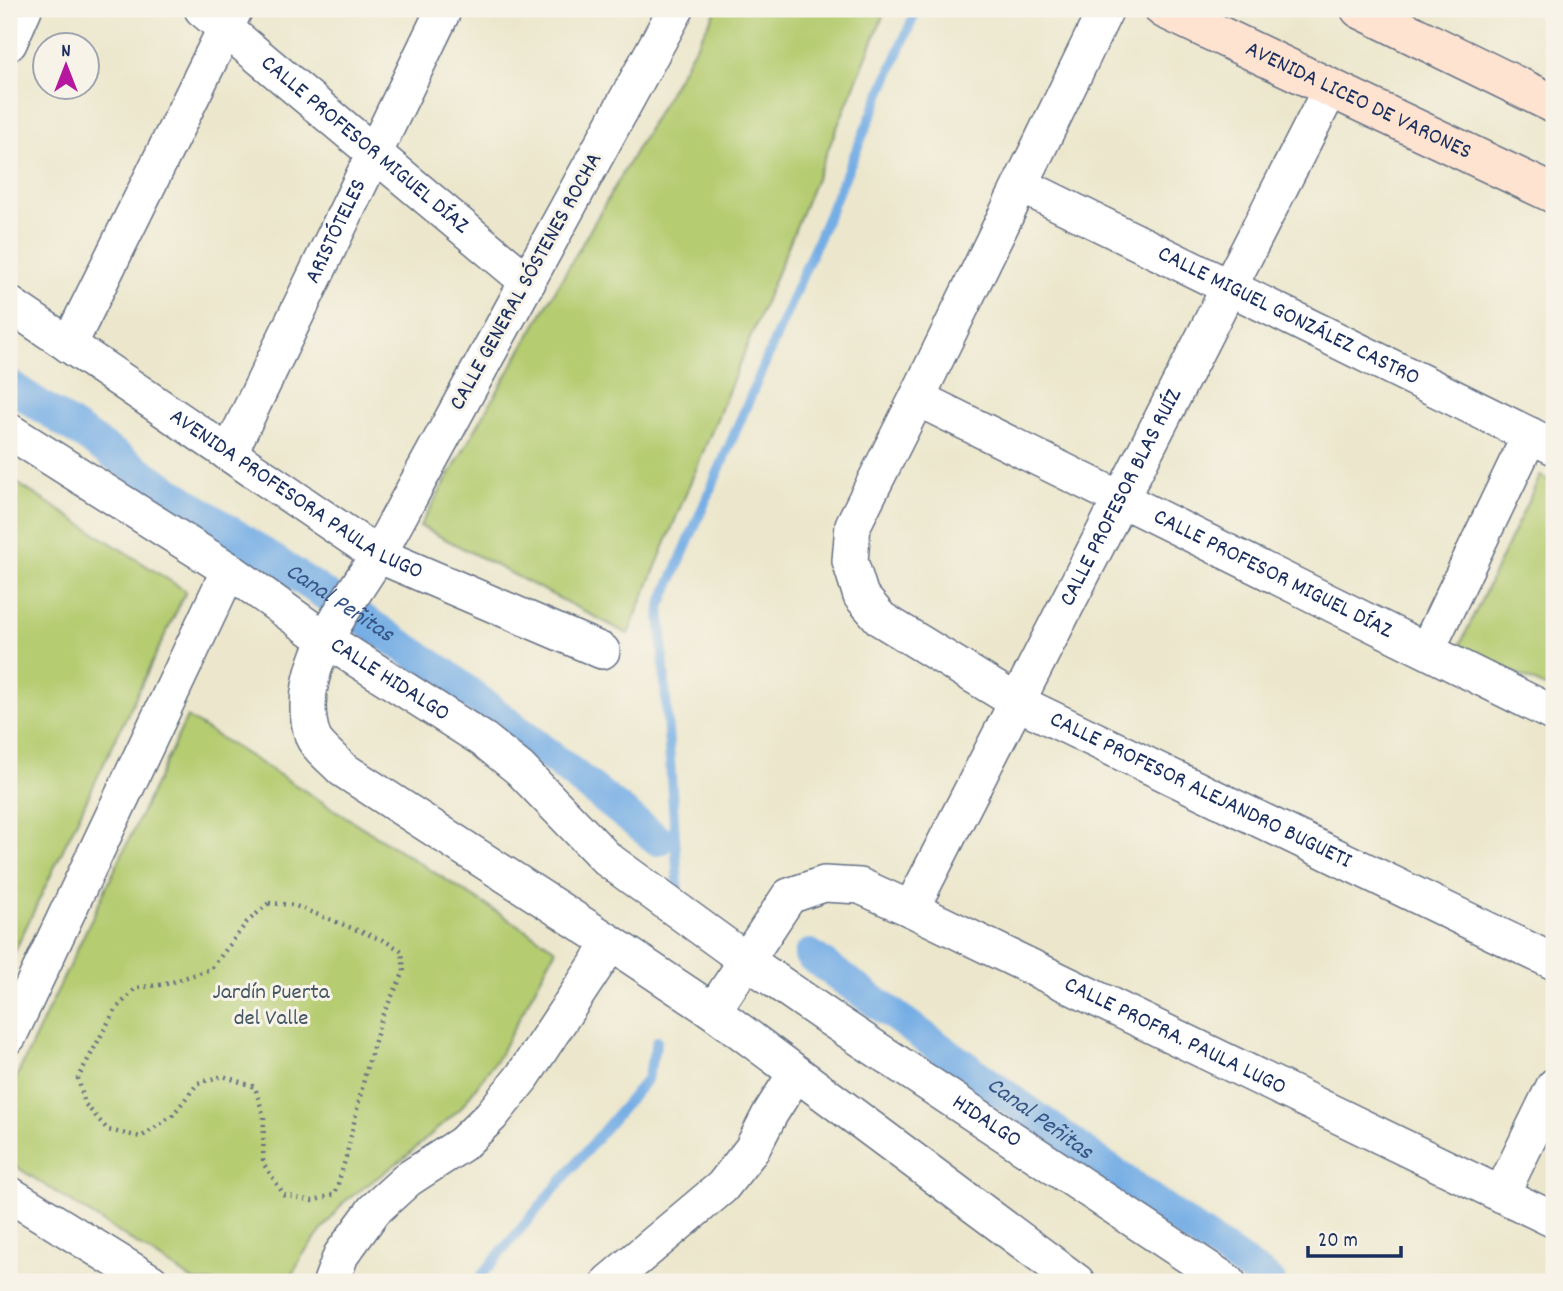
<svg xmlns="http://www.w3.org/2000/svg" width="1563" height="1291" font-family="Dekko,sans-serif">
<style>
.green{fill:#b5cc71;stroke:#687e68;stroke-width:2}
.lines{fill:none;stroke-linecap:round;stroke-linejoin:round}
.stream{stroke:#75ade5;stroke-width:10}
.canal{stroke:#75ade5;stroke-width:32}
.street-casing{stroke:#646f84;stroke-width:38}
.secondary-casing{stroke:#646f84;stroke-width:41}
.path{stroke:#646f84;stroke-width:4.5;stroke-dasharray:2 5;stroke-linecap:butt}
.street{stroke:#fff;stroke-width:35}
.secondary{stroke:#fee3d1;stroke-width:38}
.labels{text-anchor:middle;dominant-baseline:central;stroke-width:6;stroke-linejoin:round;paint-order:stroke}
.street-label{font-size:23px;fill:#1b2f5e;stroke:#f7f3e8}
.park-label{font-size:23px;fill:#425663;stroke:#f7f3e8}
.water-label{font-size:24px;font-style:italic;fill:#365586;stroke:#f7f3e8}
</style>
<rect width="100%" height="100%" fill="#f7f3e8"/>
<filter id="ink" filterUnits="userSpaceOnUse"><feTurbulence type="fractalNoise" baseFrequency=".0143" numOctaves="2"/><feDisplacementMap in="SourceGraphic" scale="14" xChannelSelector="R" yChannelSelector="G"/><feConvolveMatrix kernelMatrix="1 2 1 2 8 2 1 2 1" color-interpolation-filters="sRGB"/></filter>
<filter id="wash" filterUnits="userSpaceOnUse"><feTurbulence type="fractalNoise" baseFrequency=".00686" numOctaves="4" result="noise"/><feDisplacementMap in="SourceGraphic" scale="28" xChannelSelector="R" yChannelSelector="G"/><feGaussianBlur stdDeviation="1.57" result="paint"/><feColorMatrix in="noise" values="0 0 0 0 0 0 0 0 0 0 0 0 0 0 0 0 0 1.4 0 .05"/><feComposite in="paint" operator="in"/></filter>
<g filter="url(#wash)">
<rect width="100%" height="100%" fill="#ece7cc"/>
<path class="green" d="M717 9H886L628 634 420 526Z
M1540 476 1554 483V691L1459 647Z
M9 478 186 591 9 963Z
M187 717 556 949 499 1056 460 1109 404 1158 344 1202 302 1256 289 1282H196L9 1162V1093Z"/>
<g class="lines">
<path class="stream" d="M678 885 660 607 917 9
M476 1282 647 1079 657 1041"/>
<g class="canal">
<path id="s1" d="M9 385 445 674 658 840"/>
<path id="s2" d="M810 955 1178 1219 1270 1282"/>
</g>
</g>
</g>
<g filter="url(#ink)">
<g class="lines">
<g class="street-casing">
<g id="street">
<path id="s3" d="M202 9 528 282"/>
<path d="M676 9 378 555C346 607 291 672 313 737 317 747 335 761 342 769L611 943 713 1011 1077 1282"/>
<path id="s4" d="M1106 9 917 398 853 525 850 561 861 596 881 619 1017 702 1554 962"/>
<path d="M9 43 24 9"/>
<path id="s5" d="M1021 185 1554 447"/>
<path id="s6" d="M9 304 378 555 602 651"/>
<path d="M69 345 235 9"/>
<path id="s7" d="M917 398 1554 714"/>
<path id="s8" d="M9 431 229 570 325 639 484 740 520 769 607 859 747 961 831 1019 1228 1282"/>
<path id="s9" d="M229 454 444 9"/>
<path d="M1427 650 1530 435"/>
<path id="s10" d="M911 909 1331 88"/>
<path id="s11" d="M713 1011 789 896 824 884 860 886 911 909 1554 1220"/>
<path d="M9 1036 229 570"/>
<path d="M9 1194 151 1282"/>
<path d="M1501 1195 1554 1086"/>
<path d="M331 1282 341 1255 374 1210 408 1179 462 1144 491 1116 523 1076 611 943"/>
<path d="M609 1282 722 1187 752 1149 770 1114 796 1073"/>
</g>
</g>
<g class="secondary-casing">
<g id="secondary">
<path id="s12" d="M1164 9 1554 194"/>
<path d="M1360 9 1554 104"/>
</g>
</g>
<path class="path" d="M269 903 293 905 385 941 402 951 404 972 383 1014 366 1071 346 1157 335 1194 313 1201 284 1195 263 1163 264 1117 255 1087 223 1076 198 1083 172 1116 141 1137 108 1130 85 1104 78 1078 115 1010 136 988 166 984 211 969 247 922Z"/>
<use href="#street" class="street"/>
<use href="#secondary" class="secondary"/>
</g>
</g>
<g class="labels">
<g class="street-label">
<text stroke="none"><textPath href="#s12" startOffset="215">AVENIDA LICEO DE VARONES</textPath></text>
<text stroke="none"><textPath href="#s3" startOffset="212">CALLE PROFESOR MIGUEL DÍAZ</textPath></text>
<text stroke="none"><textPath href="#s9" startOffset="247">ARISTÓTELES</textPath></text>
<text transform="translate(527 282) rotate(-61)">CALLE GENERAL SÓSTENES ROCHA</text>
<text stroke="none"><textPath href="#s5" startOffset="298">CALLE MIGUEL GONZÁLEZ CASTRO</textPath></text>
<text stroke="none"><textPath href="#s6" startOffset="345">AVENIDA PROFESORA PAULA LUGO</textPath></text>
<text stroke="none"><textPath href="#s10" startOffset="462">CALLE PROFESOR BLAS RUÍZ</textPath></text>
<text stroke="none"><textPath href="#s7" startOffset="397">CALLE PROFESOR MIGUEL DÍAZ</textPath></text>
<text stroke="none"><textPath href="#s8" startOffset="455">CALLE HIDALGO</textPath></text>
<text stroke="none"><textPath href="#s4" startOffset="1041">CALLE PROFESOR ALEJANDRO BUGUETI</textPath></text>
<text stroke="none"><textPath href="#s11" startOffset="560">CALLE PROFRA. PAULA LUGO</textPath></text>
<text stroke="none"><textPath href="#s8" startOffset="1200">HIDALGO</textPath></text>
</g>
<g class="park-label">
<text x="271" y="993">Jardín Puerta<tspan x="271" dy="26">del Valle</tspan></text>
</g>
<g class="water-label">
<text stroke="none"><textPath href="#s1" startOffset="396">Canal Peñitas</textPath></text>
<text stroke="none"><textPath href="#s2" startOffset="282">Canal Peñitas</textPath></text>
</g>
</g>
<rect width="1563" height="1291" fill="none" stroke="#f7f3e8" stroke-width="35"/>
<g transform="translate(66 66)"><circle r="33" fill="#f7f3e8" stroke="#9fa5b1" stroke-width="2"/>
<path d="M0-5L12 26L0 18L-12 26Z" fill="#b5179e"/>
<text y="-10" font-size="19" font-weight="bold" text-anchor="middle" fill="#1b2f5e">N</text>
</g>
<path d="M1308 1246v10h93v-10" fill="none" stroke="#1b2f5e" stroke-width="3.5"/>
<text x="1318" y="1246" font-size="21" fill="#1b2f5e" stroke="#f7f3e8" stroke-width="5" paint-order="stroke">20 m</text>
</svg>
